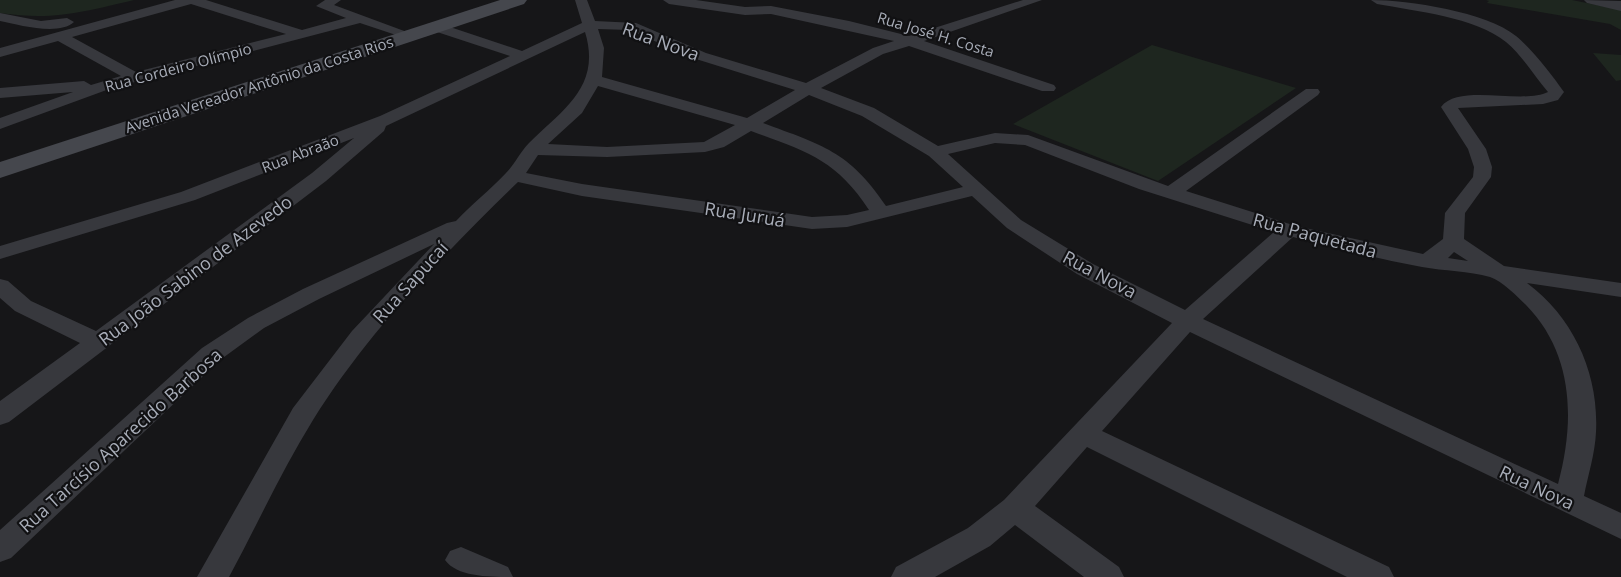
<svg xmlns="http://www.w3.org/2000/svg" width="1621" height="577" font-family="'Open Sans',sans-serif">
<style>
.green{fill:#1e261f}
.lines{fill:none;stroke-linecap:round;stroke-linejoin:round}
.minor{fill:#37383d;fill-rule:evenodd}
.tertiary{fill:#37383d;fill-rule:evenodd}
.secondary{fill:#45474d;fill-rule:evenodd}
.labels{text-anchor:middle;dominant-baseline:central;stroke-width:4.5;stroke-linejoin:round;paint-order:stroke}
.far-street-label{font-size:15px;fill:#a8adb8;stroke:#111113}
.street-label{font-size:18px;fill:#a8adb8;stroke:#111113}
</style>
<rect width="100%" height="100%" fill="#161618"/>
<path class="green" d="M0 0H134C82 12 54 21 0 13Z
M1486 0H1572L1621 10V30L1610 24 1487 3 1489 1Z
M1152 45 1296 88 1158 181 1013 124Z
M1593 53 1621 55V80L1616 81Z"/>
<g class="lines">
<path class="minor" d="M175 0H206L302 30 346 18 316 6 325 0H341L334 5 415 35 408 39 360 23 112 88 0 129V118L73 92 0 98V88L84 81 91 85 121 76 58 41 0 57V48ZM191 4 286 34 136 72 72 37Z
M575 0H587L595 21 636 23 706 53 806 83 873 48 894 41 771 14 745 15 669 4 663 0H696L745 7 771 6 849 21 909 36 1023 0H1042L924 41 1054 85 1056 88 1054 91H1042L909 46 883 54 821 88 874 108 938 146 995 133 1028 135 1168 186 1306 89H1318L1320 92 1318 95 1186 191 1296 226 1423 254 1443 239 1445 213 1473 177 1474 167 1468 149 1441 107C1459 83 1522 105 1548 92 1534 76 1522 55 1506 42 1475 17 1415 11 1377 4L1371 0C1408 0 1487 12 1516 36 1532 49 1552 75 1564 92L1558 100 1543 104 1458 108 1486 149 1492 167 1491 177 1465 213 1464 239 1504 266 1621 283V297L1527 283C1574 318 1599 374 1596 432 1595 454 1588 475 1584 496L1621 513V539L1190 332 1102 431 1389 567 1394 577H1347L1087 447 1035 506 1119 567 1124 577H1084L1015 525 990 546 935 577H891L896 567 968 528 1004 500 1172 323 1077 274 1007 228 972 196 847 227 812 229 582 196 518 182C445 253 367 333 313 420 282 470 257 525 229 577H197L293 408 352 331 434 244 319 299 264 328 220 360 11 558 0 562V530L202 348 248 318 303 289 447 223 456 221C472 204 490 190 506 173 515 164 520 152 529 143 562 110 602 87 585 32L386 126 384 131 326 181 9 422 0 425V401L80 343 15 311 0 298V279L8 281 31 301 96 331 312 173 354 138 195 200 0 259V246L181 192 380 116 510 56 431 30V24H441L522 51 582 23ZM598 29 629 30 696 59 795 90 747 118 602 77 604 48ZM598 86 735 125 704 142 607 147 548 144 582 113ZM809 95 862 116 929 156 963 187 886 206C849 151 822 145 763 123ZM751 131C805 151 836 159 869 210L847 215 812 217 582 184 526 173 538 155 607 157 705 152 724 147ZM995 143 1025 145 1139 189 1274 232 1185 310 1093 264 1021 220 948 154ZM1293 237C1336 248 1379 259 1422 267 1444 271 1469 271 1490 277 1502 281 1517 296 1526 305 1574 354 1575 421 1558 484L1203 319ZM1454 252 1468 261 1448 258Z
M0 13 41 21 67 18 74 22C59 36 19 25 0 21Z
M461 547 508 567 513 577C490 577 457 577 445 560L450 551Z"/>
<path class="tertiary" d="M1584 0 1621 1V11L1587 3Z"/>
<path class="secondary" d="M500 0H527L524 4 0 178V162Z"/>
</g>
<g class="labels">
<g class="far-street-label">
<text transform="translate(936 34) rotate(17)">Rua José H. Costa</text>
<text transform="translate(178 67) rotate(-15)">Rua Cordeiro Olímpio</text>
<text transform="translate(259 84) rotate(-18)">Avenida Vereador Antônio da Costa Rios</text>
<text transform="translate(300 153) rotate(-21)">Rua Abraão</text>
</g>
<g class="street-label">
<text transform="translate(661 41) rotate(20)">Rua Nova</text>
<text transform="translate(745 214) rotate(9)">Rua Juruá</text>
<text transform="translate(1315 235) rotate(15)">Rua Paquetada</text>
<text transform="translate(195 270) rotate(-37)">Rua João Sabino de Azevedo</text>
<text transform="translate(1100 274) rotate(28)">Rua Nova</text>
<text transform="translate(410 282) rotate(-48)">Rua Sapucaí</text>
<text transform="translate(120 440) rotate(-42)">Rua Tarcísio Aparecido Barbosa</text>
<text transform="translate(1537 487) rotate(25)">Rua Nova</text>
</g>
</g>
</svg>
